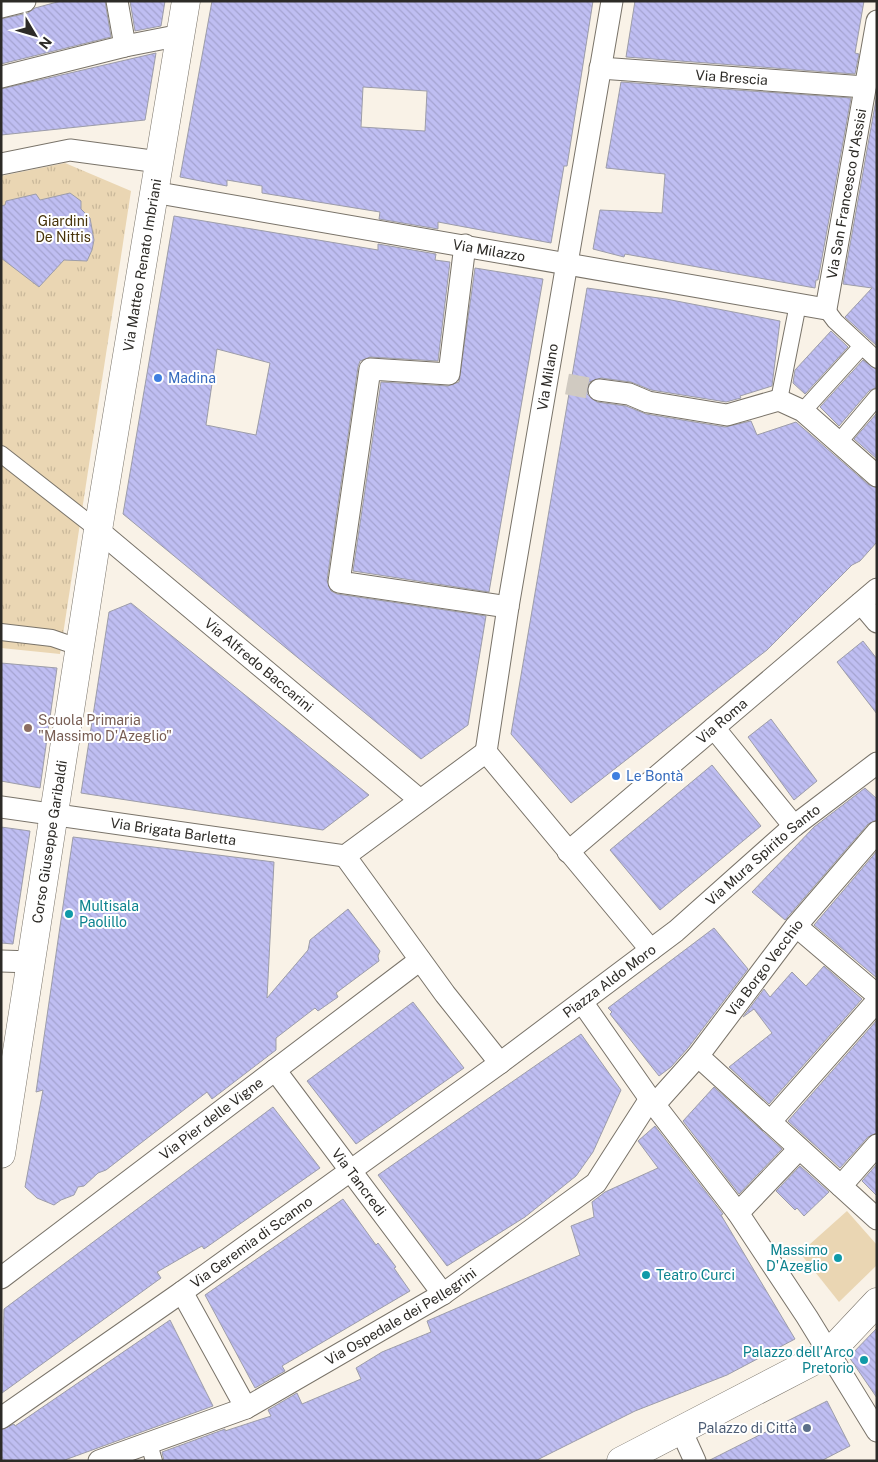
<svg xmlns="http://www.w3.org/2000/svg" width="878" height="1462" font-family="'Public Sans',sans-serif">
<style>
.park{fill:url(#park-tufts)}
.garden{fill:#ead6b3}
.building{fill:url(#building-back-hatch);stroke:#9d9da9;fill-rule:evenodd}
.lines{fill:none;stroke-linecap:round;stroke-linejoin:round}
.minor-tunnel{stroke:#d0cac1;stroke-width:21;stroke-dasharray:21 11;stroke-linecap:butt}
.pedestrian-casing{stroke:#797369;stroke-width:18}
.minor-casing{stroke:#797369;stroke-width:23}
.tertiary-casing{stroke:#797369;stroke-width:29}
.pedestrian{stroke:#fff;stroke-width:16}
.minor{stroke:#fff;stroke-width:21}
.tertiary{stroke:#fff;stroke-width:28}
.shop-dot{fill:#3f7fe0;stroke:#fff;stroke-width:2}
.education-dot{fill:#8d6e63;stroke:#fff;stroke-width:2}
.culture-dot{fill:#0f9aa8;stroke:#fff;stroke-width:2}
.service-dot{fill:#5c6f8a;stroke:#fff;stroke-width:2}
.labels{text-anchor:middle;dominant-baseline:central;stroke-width:4;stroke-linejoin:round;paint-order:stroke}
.street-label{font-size:14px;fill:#2d2b27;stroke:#fff}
.park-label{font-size:14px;fill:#47330a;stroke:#fff}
.shop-label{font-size:14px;fill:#366cbe;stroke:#fff;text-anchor:start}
.education-label{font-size:14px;fill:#785e54;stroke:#fff;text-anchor:start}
.culture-label{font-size:14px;fill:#0d838f;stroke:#fff;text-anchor:start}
.service-label{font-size:14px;fill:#4e5e75;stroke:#fff;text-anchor:end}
</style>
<defs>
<pattern id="park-tufts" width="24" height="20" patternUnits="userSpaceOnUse" patternTransform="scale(1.25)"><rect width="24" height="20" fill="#ead6b3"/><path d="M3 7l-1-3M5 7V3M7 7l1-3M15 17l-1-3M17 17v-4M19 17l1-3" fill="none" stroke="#c9b89a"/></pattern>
<pattern id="building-back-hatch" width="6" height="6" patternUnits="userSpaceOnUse" patternTransform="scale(1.25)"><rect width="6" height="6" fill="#bfbef2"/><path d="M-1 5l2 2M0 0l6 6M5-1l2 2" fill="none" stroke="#a4a3d0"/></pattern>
</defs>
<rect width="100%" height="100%" fill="#f9f2e7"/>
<path class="park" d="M65 163 131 191 60 654 1 648V176Z"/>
<path class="garden" d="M847 1211 877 1245V1265L839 1302 800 1253Z"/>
<path class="building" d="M61 1H105L111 37 1 64V19L28 13 35 8Z
M130 1H165L161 26 135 31Z
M212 1H593L567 166H564L551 243 438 222V229L379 219 380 212 262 193V186L227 180V186L180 177ZM363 87 427 91 425 131 361 127Z
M635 1H864L855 53 859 54 855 74 626 57Z
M156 53 145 120 1 135V89Z
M621 82 851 98 818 280H816L815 288 625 254 624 257 593 249 600 210 662 213 665 174 606 168Z
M877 94V346L845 317 872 288 843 284Z
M70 193 81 201V209L90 218 94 240 92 250 87 261 64 260 39 287 1 258V206L5 205 6 201 36 194 40 200Z
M174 216 378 250V244L436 254 435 260 450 262 438 361 370 357 360 361 358 367 327 580 331 591 337 594 486 616 468 725 421 759 123 514ZM217 349 270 363 256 435 206 425Z
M475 268 543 279 489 592 353 571 381 382 448 386 459 382Z
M587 288 666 299 780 321 772 386 740 396 741 398 726 402 651 390 631 382 601 378 589 382 587 394 597 402 626 406 646 414 725 427 751 421 757 435 796 422 869 485 877 488V542L860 561 852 565 767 650 571 803 511 734Z
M831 331 848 347 805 394 793 383 795 370Z
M863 360 877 370V387L869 391 839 426 820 407Z
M877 413V459L854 439Z
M131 603 369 795 323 830 81 793 109 612Z
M863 641 877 659V714L837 662Z
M1 663 57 668 40 788 1 781Z
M771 719 817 781 794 800 748 737Z
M712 765 761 826 660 910 610 850Z
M865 788 877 799V820L868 824 785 920 752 892 814 827Z
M1 827 30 831 13 944 1 943Z
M73 837 274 862 267 998 308 950 310 940 348 909 380 951 378 956 379 961 336 993 338 997 318 1011 315 1008 276 1038V1050L212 1099 207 1092 106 1170 98 1173 84 1186 78 1187 74 1195 61 1200 54 1205 37 1198 25 1187 43 1090 36 1092Z
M877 851V978L814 925Z
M714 928 748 969 688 1048 671 1067 659 1076 610 1014 612 1012 608 1008Z
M824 966 862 999 769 1104 729 1067 772 1033 754 1009 743 1017 764 989 770 997 792 972 806 986Z
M413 1002 464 1068 356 1144 307 1081Z
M877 1020V1133L868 1137 840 1168 788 1121Z
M581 1034 621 1090 593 1152 576 1176 525 1217 447 1266 378 1175Z
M714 1087 782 1149 739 1194 683 1121Z
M273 1107 320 1168 204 1249 202 1246 157 1272 161 1278 2 1393 4 1309Z
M655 1126 723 1214 721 1215 795 1339 727 1375 635 1411 535 1461H164L162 1452 225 1429V1431L271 1416 268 1410 297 1393 302 1404 361 1379 356 1368 382 1352 431 1332 427 1321 580 1255 571 1226 594 1217 592 1202 605 1192 658 1168 638 1141Z
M877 1164V1196L862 1181Z
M800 1166 829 1192 804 1216 797 1208 795 1210 776 1191Z
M343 1199 376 1245 378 1243 396 1267 394 1268 410 1291 282 1366 285 1371 255 1388 205 1295Z
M170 1320 213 1406 62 1461H1V1430L14 1424 15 1426Z
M877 1328V1398L849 1357Z
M827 1401 850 1446 821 1461H708Z"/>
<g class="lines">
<path class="minor-tunnel" d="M567 384 599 390"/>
<g class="pedestrian-casing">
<path id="pedestrian" d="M826 309 835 321 877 360
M779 400 798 304
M803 411 862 346
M839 442 877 397
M1 454 98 530
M1 632 52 638 81 648
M149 1444 154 1461"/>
</g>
<g class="minor-casing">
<g id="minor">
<path d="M117 1 125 46"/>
<path d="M1 7 25 1"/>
<path id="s1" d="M600 68 865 87"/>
<path d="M1 77 125 46 181 35"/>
<path d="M1 164 70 150 159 162"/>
<path id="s2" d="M153 192 826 309 877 21"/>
<path d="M465 245 449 374 370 369 339 582 508 607"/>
<path d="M599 390 629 394 648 402 727 415 779 400 803 411 877 476"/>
<path id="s3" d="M98 530 420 800"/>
<path d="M861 603 877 622"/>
<path d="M714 728 794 826"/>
<path id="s4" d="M486 752 508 607 612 1"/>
<path d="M486 752 651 950"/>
<path id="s5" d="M1 807 345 856"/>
<path id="s6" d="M568 852 877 589"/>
<path d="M345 856 445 994 500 1063"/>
<path d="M345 856 486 752"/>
<path d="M796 926 877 995"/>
<path d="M1 961 32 962"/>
<path d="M582 1002 650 1099 738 1213 807 1317 877 1431"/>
<path d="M698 1056 877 1219"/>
<path id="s7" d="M275 1070 443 1294"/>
<path id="s8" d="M655 1104 698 1056 796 926 877 832"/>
<path d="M770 1122 877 1001"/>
<path d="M841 1186 877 1145"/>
<path d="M738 1213 799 1149"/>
<path id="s9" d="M1 1278 420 960"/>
<path d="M182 1292 246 1408"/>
<path id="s10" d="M1 1418 182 1292 500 1063 676 931 794 826 877 763"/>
<path d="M681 1430 695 1461"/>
<path id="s11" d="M99 1461 246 1408 443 1294 596 1183 650 1099"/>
</g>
</g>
<g class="tertiary-casing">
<g id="tertiary">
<path id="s12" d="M1 1154 98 530 186 1"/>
<path d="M621 1461 829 1353 877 1302"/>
</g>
</g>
<use href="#pedestrian" class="pedestrian"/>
<use href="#minor" class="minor"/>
<use href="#tertiary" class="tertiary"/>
</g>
<g class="shop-dot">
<circle cx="158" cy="378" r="5"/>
<circle cx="616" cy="776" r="5"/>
</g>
<circle class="education-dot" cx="28" cy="728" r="5"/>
<g class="culture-dot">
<circle cx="69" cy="914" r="5"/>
<circle cx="838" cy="1258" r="5"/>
<circle cx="646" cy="1275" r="5"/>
<circle cx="864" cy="1360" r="5"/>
</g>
<circle class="service-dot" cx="807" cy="1428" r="5"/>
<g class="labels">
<g class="street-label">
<text stroke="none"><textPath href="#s1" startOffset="132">Via Brescia</textPath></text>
<text stroke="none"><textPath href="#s2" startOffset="800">Via San Francesco d'Assisi</textPath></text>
<text stroke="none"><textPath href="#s2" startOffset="341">Via Milazzo</textPath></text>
<text stroke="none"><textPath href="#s12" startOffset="900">Via Matteo Renato Imbriani</textPath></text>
<text stroke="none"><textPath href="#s4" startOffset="380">Via Milano</textPath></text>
<text stroke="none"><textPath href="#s3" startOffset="210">Via Alfredo Baccarini</textPath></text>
<text stroke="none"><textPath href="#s6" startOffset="202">Via Roma</textPath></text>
<text stroke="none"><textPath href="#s5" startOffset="174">Via Brigata Barletta</textPath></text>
<text stroke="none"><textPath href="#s12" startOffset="316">Corso Giuseppe Garibaldi</textPath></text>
<text stroke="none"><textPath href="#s10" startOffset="948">Via Mura Spirito Santo</textPath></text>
<text stroke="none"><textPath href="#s8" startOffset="175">Via Borgo Vecchio</textPath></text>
<text stroke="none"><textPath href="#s10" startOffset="749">Piazza Aldo Moro</textPath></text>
<text stroke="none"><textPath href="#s9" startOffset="264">Via Pier delle Vigne</textPath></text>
<text stroke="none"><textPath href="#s7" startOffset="140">Via Tancredi</textPath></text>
<text stroke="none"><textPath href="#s10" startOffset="306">Via Geremia di Scanno</textPath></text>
<text stroke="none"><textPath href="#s11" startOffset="336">Via Ospedale dei Pellegrini</textPath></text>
</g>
<g class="park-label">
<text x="63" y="221">Giardini<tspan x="63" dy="16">De Nittis</tspan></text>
</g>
<g class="shop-label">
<text x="168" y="378">Madina</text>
<text x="626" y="776">Le Bontà</text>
</g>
<g class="education-label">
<text x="38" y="720">Scuola Primaria<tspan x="38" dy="16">"Massimo D'Azeglio"</tspan></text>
</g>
<g class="culture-label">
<text x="79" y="906">Multisala<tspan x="79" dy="16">Paolillo</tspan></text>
<text x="828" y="1250" text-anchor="end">Massimo<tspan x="828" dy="16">D'Azeglio</tspan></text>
<text x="656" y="1275">Teatro Curci</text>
<text x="854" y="1352" text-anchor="end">Palazzo dell'Arco<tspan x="854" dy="16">Pretorio</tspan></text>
</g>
<g class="service-label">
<text x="797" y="1428">Palazzo di Città</text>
</g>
</g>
<rect width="878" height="1462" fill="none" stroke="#2d2b27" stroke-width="5"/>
<g transform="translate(35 35) rotate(128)" stroke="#ffffff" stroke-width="4" paint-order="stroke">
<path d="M0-4L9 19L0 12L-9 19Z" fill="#2d2b27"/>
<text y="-8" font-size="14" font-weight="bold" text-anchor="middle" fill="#2d2b27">N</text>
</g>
</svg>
